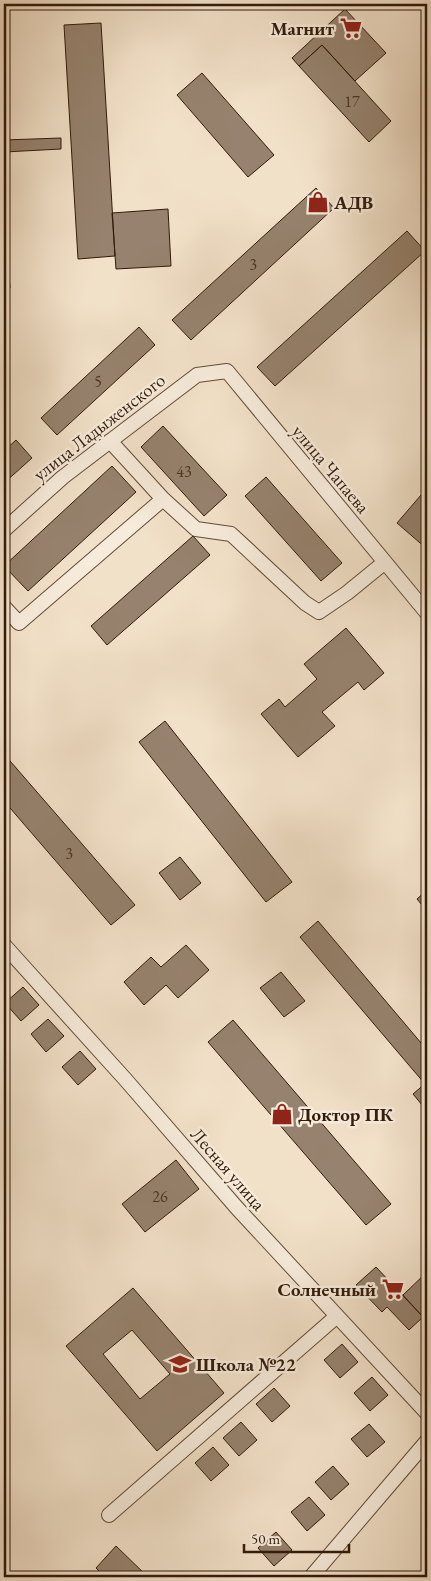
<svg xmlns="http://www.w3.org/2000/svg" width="431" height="1581" font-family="'EB Garamond',serif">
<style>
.building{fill:#96826e;stroke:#331b0b;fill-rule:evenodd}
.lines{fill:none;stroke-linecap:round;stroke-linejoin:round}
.minor-casing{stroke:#634c3a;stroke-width:16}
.minor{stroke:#f7ecdc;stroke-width:14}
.labels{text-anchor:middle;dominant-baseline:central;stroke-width:5;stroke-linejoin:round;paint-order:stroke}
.number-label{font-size:16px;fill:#4c3524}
.poi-label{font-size:19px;font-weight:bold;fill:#331b0b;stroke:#f7ecdc;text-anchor:start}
.street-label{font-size:19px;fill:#331b0b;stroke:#f7ecdc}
</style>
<rect width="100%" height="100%" fill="#f2e1c9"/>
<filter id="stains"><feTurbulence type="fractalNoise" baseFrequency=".004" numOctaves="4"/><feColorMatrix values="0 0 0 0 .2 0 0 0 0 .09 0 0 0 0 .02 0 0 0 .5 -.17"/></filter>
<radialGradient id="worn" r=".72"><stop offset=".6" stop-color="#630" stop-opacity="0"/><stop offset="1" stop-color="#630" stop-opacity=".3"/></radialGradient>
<path class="building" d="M345 9 386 53 355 81 322 45 299 66 292 58Z
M101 23 115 256 78 259 64 25Z
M322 45 391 121 369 142 299 66Z
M202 73 274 155 248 177 177 95Z
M61 138V149L4 152V140Z
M316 188 334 208 191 340 172 320Z
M168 209 171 266 116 269 112 213Z
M4 210 10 288H4Z
M407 231 425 251 275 386 257 367Z
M139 327 155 345 57 435 41 418Z
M163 426 227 495 204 516 141 447Z
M16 440 32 458 4 483V451Z
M112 466 136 492 28 591 4 566Z
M266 477 342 563 321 581 245 496Z
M427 488V549L397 523Z
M193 536 210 555 107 645 91 626Z
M346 628 384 673 364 690 358 682 322 712 335 726 298 757 261 714 279 699 285 707 317 679 304 664Z
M165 721 292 882 266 902 139 742Z
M4 754 135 905 111 925 4 801Z
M180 857 201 883 180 900 159 873Z
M427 890V911L417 899Z
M318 921 427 1050V1082L425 1084 300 937Z
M186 945 209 970 178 998 166 985 144 1005 124 982 151 957 161 967Z
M281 972 305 1001 284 1017 260 988Z
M23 987 39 1005 21 1021 5 1003Z
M48 1019 64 1036 46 1052 31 1034Z
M233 1020 391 1204 366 1225 208 1042Z
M80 1051 96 1069 78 1085 62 1067Z
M427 1082V1111L413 1094Z
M176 1160 199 1189 145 1232 122 1204Z
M376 1267 423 1317 409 1330 387 1307 382 1312 356 1285Z
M427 1272V1313L423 1317 403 1295Z
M133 1288 224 1393 157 1451 66 1346ZM132 1330 170 1374 140 1399 103 1354Z
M342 1344 358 1362 340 1378 324 1360Z
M372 1377 388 1395 370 1411 354 1393Z
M274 1388 290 1406 272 1422 256 1404Z
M241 1422 257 1440 239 1456 223 1438Z
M369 1424 385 1442 367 1457 351 1439Z
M213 1447 229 1465 211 1481 195 1463Z
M333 1466 349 1484 331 1500 315 1482Z
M309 1497 325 1515 307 1531 291 1512Z
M276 1532 292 1550 274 1566 258 1548Z
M116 1546 148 1577H105L96 1568Z"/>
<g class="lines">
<g class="minor-casing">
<path id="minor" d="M163 499 196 529 231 534 305 603 319 612 347 593 385 562
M4 530 63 477 197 375 227 371 427 613
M4 607 19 623 163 499 110 441
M4 945 125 1079 237 1208 427 1413
M109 1515 337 1316
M311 1577 427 1441"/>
</g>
<use href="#minor" class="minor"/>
</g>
<defs>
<g id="supermarket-bare" transform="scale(1.725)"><path d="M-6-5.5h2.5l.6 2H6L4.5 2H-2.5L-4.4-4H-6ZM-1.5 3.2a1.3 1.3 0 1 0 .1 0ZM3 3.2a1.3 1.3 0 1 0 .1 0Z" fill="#8f2418" stroke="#f7ecdc" stroke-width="2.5" paint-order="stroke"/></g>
<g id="shop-bare" transform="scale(1.725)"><path d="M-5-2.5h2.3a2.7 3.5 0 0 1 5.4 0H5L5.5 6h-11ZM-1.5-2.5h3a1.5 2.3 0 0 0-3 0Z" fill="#8f2418" stroke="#f7ecdc" stroke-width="2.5" paint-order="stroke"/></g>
<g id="school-bare" transform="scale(1.725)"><path d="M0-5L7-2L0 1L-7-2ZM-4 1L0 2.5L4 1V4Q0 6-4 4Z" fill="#8f2418" stroke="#f7ecdc" stroke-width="2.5" paint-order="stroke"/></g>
</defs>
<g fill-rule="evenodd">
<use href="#supermarket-bare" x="351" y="28"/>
<use href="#shop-bare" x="318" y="202"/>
<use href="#shop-bare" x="282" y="1114"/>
<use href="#supermarket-bare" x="393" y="1289"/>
<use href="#school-bare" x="180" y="1364"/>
</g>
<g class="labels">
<g class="number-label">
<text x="352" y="101">17</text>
<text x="253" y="264">3</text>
<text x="98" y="381">5</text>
<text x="184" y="471">43</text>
<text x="69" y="853">3</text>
<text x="160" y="1196">26</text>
</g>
<g class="poi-label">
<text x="334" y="28" text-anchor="end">Магнит</text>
<text x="334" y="202">АДВ</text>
<text x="298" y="1114">Доктор ПК</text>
<text x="376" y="1289" text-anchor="end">Солнечный</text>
<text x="196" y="1364">Школа №22</text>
</g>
<g class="street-label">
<text transform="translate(99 427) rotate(-38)">улица Ладыженского</text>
<text transform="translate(331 469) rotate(50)">улица Чапаева</text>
<text transform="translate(228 1169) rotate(49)">Лесная улица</text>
</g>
</g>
<rect width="431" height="1581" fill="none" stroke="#f2e1c9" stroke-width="20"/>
<rect x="5" y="5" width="421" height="1571" fill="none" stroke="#331b0b" stroke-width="2.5"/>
<rect x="10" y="10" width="411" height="1561" fill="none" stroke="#331b0b"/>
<path d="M244 1544v8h105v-8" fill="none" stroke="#331b0b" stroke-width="2.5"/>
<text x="251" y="1544" font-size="15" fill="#331b0b" stroke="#f7ecdc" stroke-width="4" paint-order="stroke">50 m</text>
<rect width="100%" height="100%" filter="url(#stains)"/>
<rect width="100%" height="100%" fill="url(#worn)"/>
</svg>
